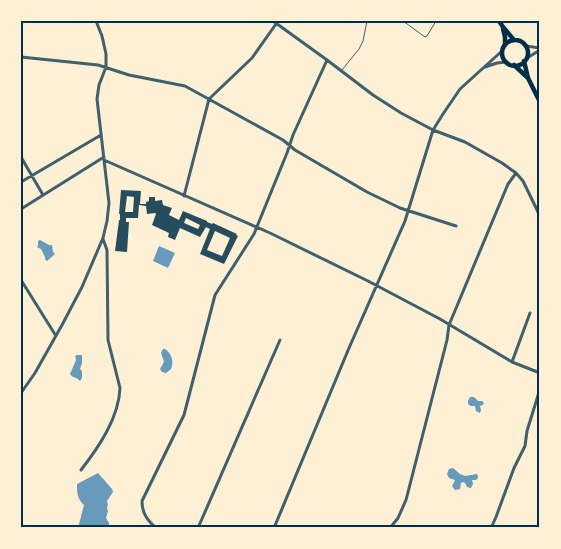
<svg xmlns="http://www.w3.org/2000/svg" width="561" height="549" font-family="Quicksand,sans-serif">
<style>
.water{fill:#669bbc}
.building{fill:#264d5e;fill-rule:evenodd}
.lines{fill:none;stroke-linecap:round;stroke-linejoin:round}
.service{stroke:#3f606c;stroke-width:1}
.minor{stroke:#3f606c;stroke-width:3}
.secondary{stroke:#003049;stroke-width:4.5}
.neatline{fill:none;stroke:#003049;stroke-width:2}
</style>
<rect width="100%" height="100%" fill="#fdf0d5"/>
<path class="water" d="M40 240 49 245H52L53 252 55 254 47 261 45 259V257L41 249 37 247 38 245V241Z
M159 246 175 253 168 268 153 261Z
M163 349H165C172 354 174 361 171 369L166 373 162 372 160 369 164 362 161 353Z
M77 355H82V363L80 369 82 371V378L80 381C77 377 72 378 70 374L76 360 75 356Z
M470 397H474L478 401H482L484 403 483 405 480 406 481 410 480 413 476 411 475 406H471L468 404V401Z
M453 468 460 474 465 476 477 474 478 476V478L476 480H472L473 484 471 488 467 487 465 483 463 482 461 483 460 489 455 490 452 486 455 480 449 478 447 474 449 469Z
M98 473 112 489 113 492 107 501 108 504 107 508 108 511 106 518 109 523V528H78L84 505C77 499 77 492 77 484Z"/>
<path class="building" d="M121 190 141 191 140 204H146V202L149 201V197H155V201L162 200 163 205 172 208 169 215 179 220 183 211 207 221V222L212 224 213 223 237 234 236 235 238 236 224 264 200 254 210 229 206 227 200 237 180 228 175 240 168 237 169 233 152 225 156 214 155 213 147 214 146 206 139 205 138 218H126V222H129L127 252 115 251 119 220H120V214H119ZM127 196 134 197 133 212H125ZM186 218 200 225 198 229 184 223ZM215 231 230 238 222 256 207 250Z"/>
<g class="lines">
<path class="service" d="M403 21 425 37 427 36 436 21
M342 70 359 49 363 41 367 21"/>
<path class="minor" d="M273 21 327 60 373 95 401 113 433 130 465 142 502 163 516 173 523 181 540 216
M526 46 540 48
M21 57 98 65 129 75 185 86 283 140 295 150 367 192 400 208 456 226
M527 58 540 50
M485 67 497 63 507 62
M21 157 43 195
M104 160 270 233 368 281 440 319 512 362 540 373
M21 182 101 135
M184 196 209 99 252 58 276 24
M21 209 104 157
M21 280 56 336
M512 362 530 313
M21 393 35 373 62 325 82 287 103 238 107 221 109 203 97 99 99 85 106 67V54L102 36 96 21
M81 470C98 448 119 418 120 388L108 340 107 250 103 239
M156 528C147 520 142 513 142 501L184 415 215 295 254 234 287 153 293 135 327 60
M198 528 280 340
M274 528 349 348 405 221 433 130 443 114 460 89 502 51
M390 528 398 518 406 500 447 340 449 325 508 184 516 173
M491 528 496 517 514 468 525 446 527 431 540 389"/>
<path class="secondary" d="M499 21 503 27 514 40
M503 29 505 37V45
M502 53a13 13 0 1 1 26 0a13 13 0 1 1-26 0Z
M524 61 528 78 540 102
M514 65 528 78"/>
</g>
<rect width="561" height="549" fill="none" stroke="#fdf0d5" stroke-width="45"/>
<rect x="22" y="22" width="516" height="504" class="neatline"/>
</svg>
